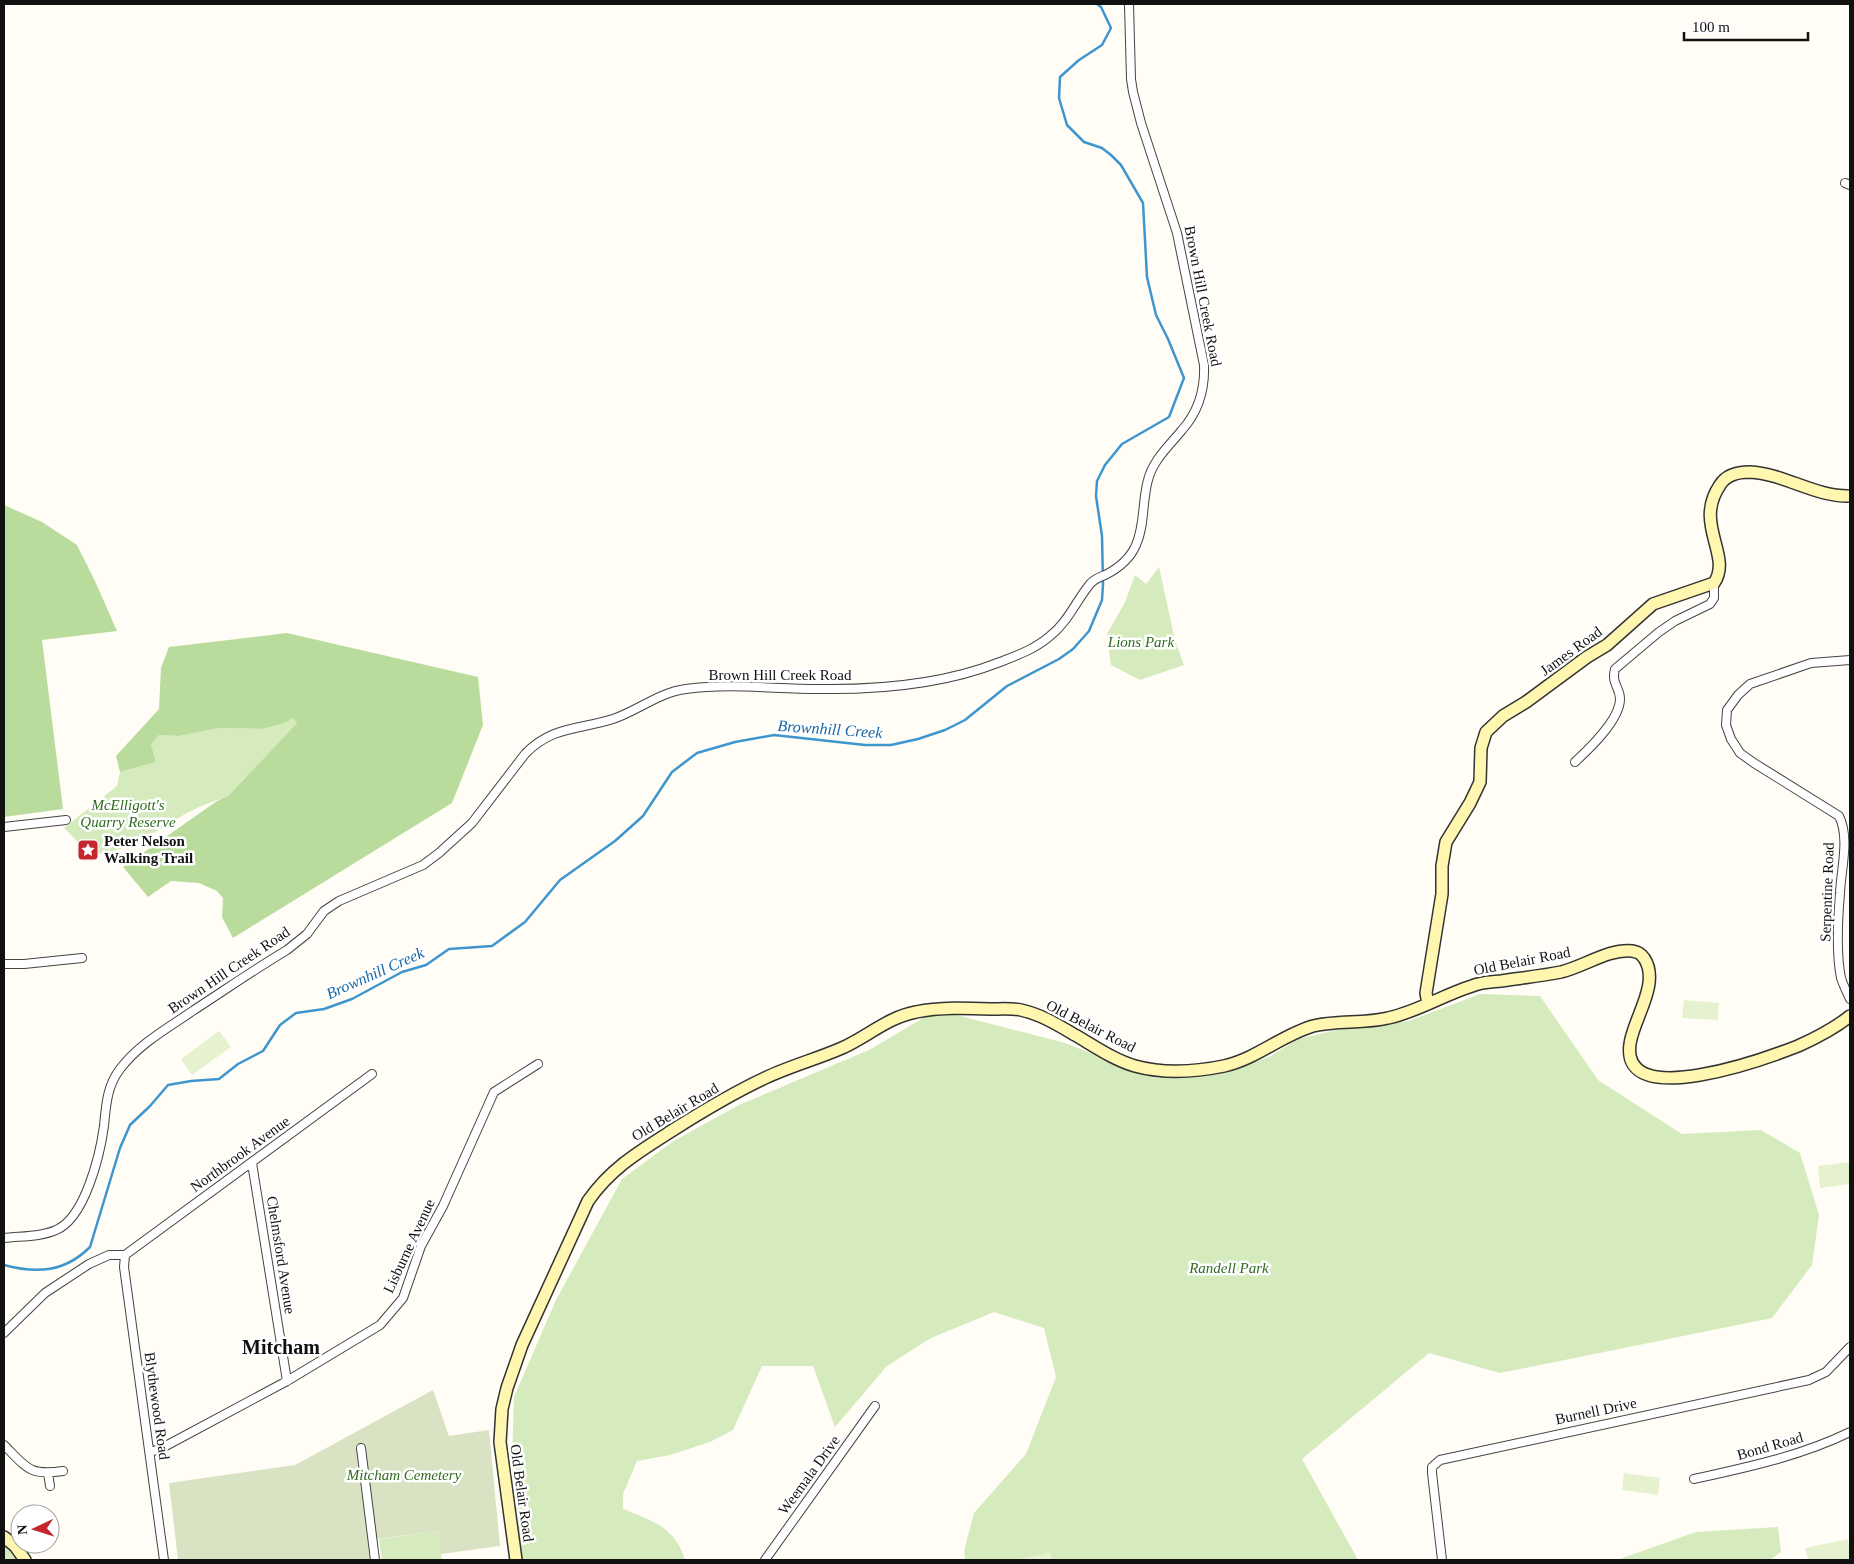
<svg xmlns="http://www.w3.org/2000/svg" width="1854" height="1564" font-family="'Times New Roman',serif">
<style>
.green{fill:#d5ebbd}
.forest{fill:#b9dc9c}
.cemetery{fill:#d9e3c4}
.pitch{fill:#e6f2cf}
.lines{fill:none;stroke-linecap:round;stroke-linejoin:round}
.stream{stroke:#3f96cf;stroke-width:2.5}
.street-casing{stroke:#444;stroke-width:10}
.secondary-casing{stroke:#333;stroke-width:14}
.street{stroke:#fff;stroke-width:8}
.secondary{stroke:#fff6b0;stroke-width:11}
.labels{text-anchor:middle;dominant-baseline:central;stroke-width:5;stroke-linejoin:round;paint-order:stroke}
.street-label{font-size:15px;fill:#111;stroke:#fff}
.park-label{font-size:15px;font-style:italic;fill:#2f6b1f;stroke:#fff}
.poi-label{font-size:15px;font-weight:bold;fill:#111;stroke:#fff;text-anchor:start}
.water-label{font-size:16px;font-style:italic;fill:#1768a6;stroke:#fff}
.district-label{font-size:20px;font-weight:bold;fill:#111;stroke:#fff}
</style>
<rect width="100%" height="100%" fill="#fffdf5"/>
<path class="green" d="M1159 567 1175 640 1184 665 1140 680 1111 665 1107 634 1125 602 1135 575 1146 584Z
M293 718 297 723 229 795C217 801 204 804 193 810 161 826 128 855 90 854L64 828 117 786 120 772 156 762 151 744 159 735 179 736 219 728 262 729 285 723Z
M1480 994 1540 996 1598 1080 1682 1134 1761 1130 1800 1153 1819 1215 1812 1265 1772 1318 1500 1373 1429 1353 1302 1459 1358 1560H965L964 1551 974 1513 1026 1454 1056 1377 1044 1328 994 1312 931 1338 887 1366 835 1427 813 1366H762L733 1430 710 1442 670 1455 637 1461 623 1494V1509C653 1521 675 1527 685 1560H522L512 1462 514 1397 556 1300 622 1179 672 1142 739 1105 869 1050 937 1010 1065 1043 1155 1078 1215 1074 1269 1057 1298 1039 1341 1029 1409 1021Z
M1778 1527 1781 1552 1770 1560H1617L1696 1532Z
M438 1531 442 1560H382L379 1539Z
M4 1537 25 1560H4Z"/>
<path class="forest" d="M4 505 42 522 77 545 95 581 117 631 42 640 63 809 4 817Z
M287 633 478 677 483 725 452 803 233 938 222 917 223 898 217 891 199 883 171 881 148 897 123 867 217 801 229 795 297 723 293 718 285 723 262 729 219 728 179 736 159 735 151 744 156 762 120 772 116 756 159 709 161 668 169 647Z"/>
<path class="cemetery" d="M433 1390 449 1436 489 1430 500 1546 441 1554 438 1531 369 1540 371 1560H178L169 1483 295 1465Z"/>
<path class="pitch" d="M1684 1000 1719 1003 1718 1020 1682 1018Z
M219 1031 231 1047 192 1075 181 1059Z
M1850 1162V1184L1820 1188 1818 1166Z
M1624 1473 1660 1478 1658 1495 1622 1490Z
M1848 1539 1850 1560H1808L1805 1548Z
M1050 1552 1052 1560H1016Z"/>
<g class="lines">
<path class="stream" d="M4 1265C37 1274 65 1272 90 1247L120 1148 130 1125 150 1106 168 1085 191 1081 219 1079 238 1064 263 1051 280 1025 296 1013 324 1009 352 999 402 972 426 965 449 949 492 946 525 922 560 880 615 841 643 816 672 772 697 753 735 742 774 735 865 745H891L918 739 945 730 965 720 1007 686 1059 659 1073 649 1089 631 1102 600 1103 584 1102 536 1096 496 1097 481 1105 465 1122 444 1169 417 1184 378 1168 339 1156 315 1147 277 1143 203 1121 165 1111 155 1102 148 1084 142 1067 125 1059 98 1060 77 1079 60 1102 45 1111 28 1101 7 1097 4"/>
<g class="street-casing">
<path id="street" d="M1845 183 1850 185
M1850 660 1811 663 1750 684 1738 695 1727 710 1726 725 1731 739 1740 753 1754 763 1839 816C1850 838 1841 869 1840 893 1838 917 1836 954 1841 978 1843 985 1847 992 1850 999
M1575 762C1589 749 1620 720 1620 699 1620 687 1611 684 1615 669L1659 632 1675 621 1710 604 1714 598V583
M4 827 66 820
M4 964H24L82 958
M252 1163 287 1381
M4 1238C20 1236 41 1237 56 1230 85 1218 100 1155 104 1126 106 1105 107 1086 120 1069 140 1043 168 1028 194 1010 225 990 255 969 287 950L307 934 324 911 339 901 423 865 439 853 472 823 525 754C552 726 578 730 613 719 637 711 660 692 686 689 730 683 774 689 818 689 879 690 942 685 1000 662 1018 655 1035 649 1050 636 1068 622 1076 601 1090 584 1094 579 1100 577 1105 575 1119 568 1130 559 1136 545 1145 525 1142 501 1148 480 1153 460 1169 446 1182 430 1199 411 1205 390 1204 365L1177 233 1141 123 1133 92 1131 79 1129 4
M125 1255 124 1267 164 1560
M125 1255 372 1074
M4 1333 45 1293 89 1264 109 1255H125
M4 1445C27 1468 29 1476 63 1471
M361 1448 375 1560
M150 1452 160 1449 287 1381 380 1325 403 1298 421 1246 443 1206 494 1092 538 1064
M48 1473 50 1486
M1694 1479C1748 1467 1801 1456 1850 1432
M765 1560 875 1406
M1442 1560 1432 1473V1467L1440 1460 1809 1380 1826 1372 1850 1347"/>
</g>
<g class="secondary-casing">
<path id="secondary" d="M1428 1004 1426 993 1442 894V866L1446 842 1470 803 1480 782 1481 748 1486 732 1503 716 1526 702 1587 657 1607 645 1653 604 1714 583C1733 556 1693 524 1720 485 1726 475 1739 472 1750 472 1785 474 1815 497 1850 496
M4 1537 15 1546 25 1560
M516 1560 500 1442 502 1409 507 1388 522 1345 588 1201C611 1168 640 1151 673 1130 703 1111 733 1093 765 1078 790 1066 817 1059 842 1048 867 1037 888 1017 916 1012 940 1007 966 1008 991 1009 1000 1009 1011 1008 1021 1010 1040 1014 1058 1025 1075 1035 1094 1046 1114 1060 1135 1066 1164 1074 1195 1072 1224 1066 1256 1059 1282 1035 1313 1026 1338 1020 1363 1024 1388 1018 1417 1012 1443 995 1472 986 1481 982 1491 982 1501 981 1521 978 1541 976 1561 972 1583 967 1610 948 1632 951 1638 952 1640 953 1644 958 1661 983 1633 1019 1630 1044 1620 1113 1770 1057 1798 1046 1816 1038 1835 1028 1850 1016"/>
</g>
<use href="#street" class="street"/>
<use href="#secondary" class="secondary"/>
</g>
<defs>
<g id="sight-square" transform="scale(1.125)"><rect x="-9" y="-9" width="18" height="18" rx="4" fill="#c4262e" stroke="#fff"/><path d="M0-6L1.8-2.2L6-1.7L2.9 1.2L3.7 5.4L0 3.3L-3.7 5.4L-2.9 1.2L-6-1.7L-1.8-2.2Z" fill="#fff"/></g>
</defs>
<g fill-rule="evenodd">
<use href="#sight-square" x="88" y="850"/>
</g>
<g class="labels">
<g class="street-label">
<text transform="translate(1203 296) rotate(79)">Brown Hill Creek Road</text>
<text transform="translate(1571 651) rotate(-36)">James Road</text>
<text x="780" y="675">Brown Hill Creek Road</text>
<text transform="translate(1827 892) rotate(-88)">Serpentine Road</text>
<text transform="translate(1522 961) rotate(-11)">Old Belair Road</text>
<text transform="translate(229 970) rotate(-34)">Brown Hill Creek Road</text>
<text transform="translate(1091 1026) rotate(27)">Old Belair Road</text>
<text transform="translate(675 1112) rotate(-31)">Old Belair Road</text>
<text transform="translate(240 1154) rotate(-36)">Northbrook Avenue</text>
<text transform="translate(409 1246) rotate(-65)">Lisburne Avenue</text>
<text transform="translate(281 1255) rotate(81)">Chelmsford Avenue</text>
<text transform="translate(157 1406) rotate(82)">Blythewood Road</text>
<text transform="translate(1596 1411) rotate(-12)">Burnell Drive</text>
<text transform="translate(1770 1446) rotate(-16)">Bond Road</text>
<text transform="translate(809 1475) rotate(-54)">Weemala Drive</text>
<text transform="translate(522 1493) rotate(82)">Old Belair Road</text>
</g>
<g class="park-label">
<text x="1141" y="642">Lions Park</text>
<text x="128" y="805">McElligott's<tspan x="128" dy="17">Quarry Reserve</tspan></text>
<text x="1229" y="1268">Randell Park</text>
<text x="404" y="1475">Mitcham Cemetery</text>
</g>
<g class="poi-label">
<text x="104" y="841">Peter Nelson<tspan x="104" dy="17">Walking Trail</tspan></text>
</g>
<g class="water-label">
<text transform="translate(830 729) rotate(4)">Brownhill Creek</text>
<text transform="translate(375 973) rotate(-24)">Brownhill Creek</text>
</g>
<g class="district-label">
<text x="281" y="1347">Mitcham</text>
</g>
</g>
<rect width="1854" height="1564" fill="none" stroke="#111111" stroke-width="10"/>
<g transform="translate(35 1529) rotate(266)"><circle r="24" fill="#ffffff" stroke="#a0a0a0"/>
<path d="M0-4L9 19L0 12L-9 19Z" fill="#c4262e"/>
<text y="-8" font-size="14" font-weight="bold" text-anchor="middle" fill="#111111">N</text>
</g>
<path d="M1684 32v8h124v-8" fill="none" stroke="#111111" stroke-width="2.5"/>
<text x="1692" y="32" font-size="15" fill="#111111" stroke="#ffffff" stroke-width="4" paint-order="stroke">100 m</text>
</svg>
